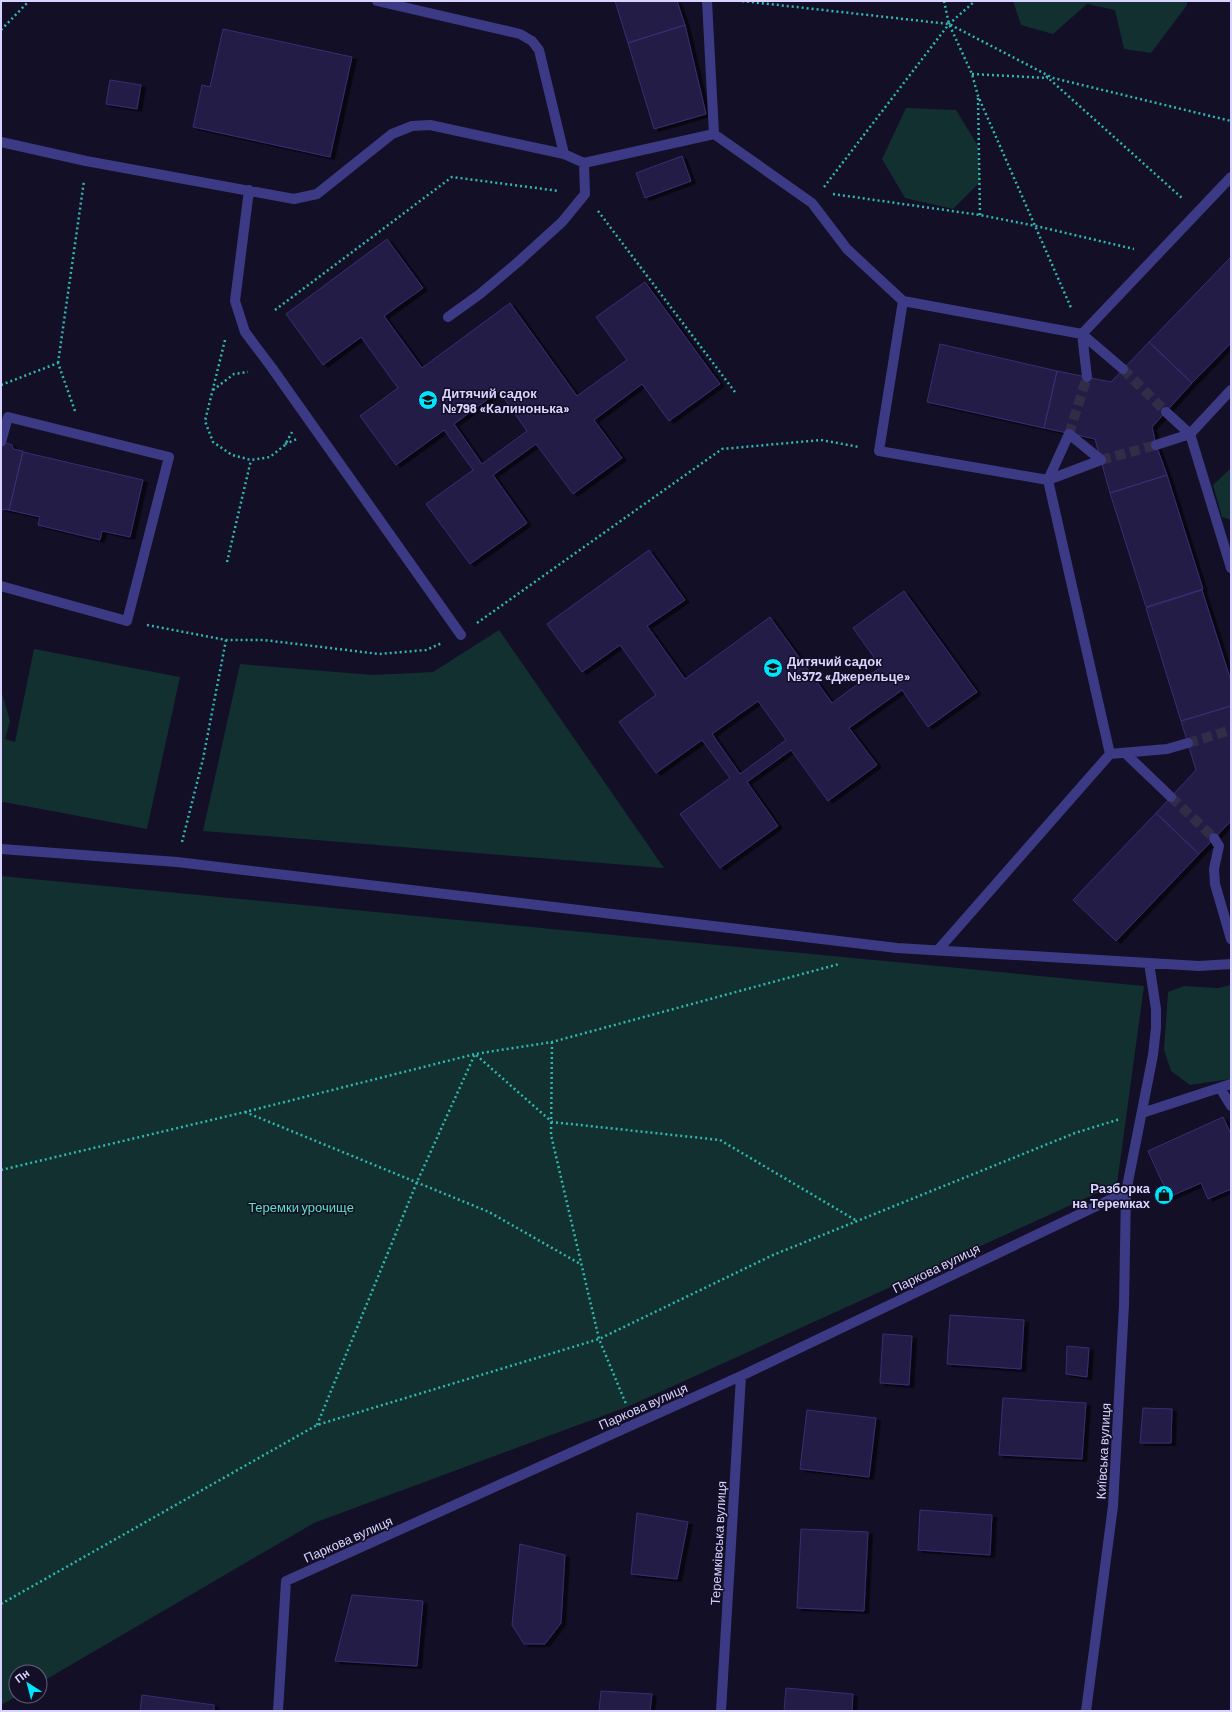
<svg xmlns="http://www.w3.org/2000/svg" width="1232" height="1712" font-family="Barlow,sans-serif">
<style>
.green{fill:#12302f}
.building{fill:#241b47;stroke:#3b2d73;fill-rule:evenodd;filter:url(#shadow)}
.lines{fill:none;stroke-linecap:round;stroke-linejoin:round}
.minor-tunnel{stroke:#312d47;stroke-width:10;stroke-dasharray:10 5;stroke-linecap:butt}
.path{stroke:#2fb8b0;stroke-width:2.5;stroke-dasharray:2 3;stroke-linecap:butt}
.minor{stroke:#3d3a85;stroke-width:10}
.labels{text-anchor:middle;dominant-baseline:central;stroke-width:3;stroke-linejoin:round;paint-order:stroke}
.poi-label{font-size:13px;font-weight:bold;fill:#d9d4ff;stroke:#130f26;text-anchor:start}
.park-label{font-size:13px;fill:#5fe0c0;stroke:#130f26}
.street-label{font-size:13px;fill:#d9d4ff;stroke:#130f26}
</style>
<defs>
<filter id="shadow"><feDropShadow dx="4.5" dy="2.5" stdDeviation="0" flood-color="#0009"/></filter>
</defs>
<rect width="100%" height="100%" fill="#130f26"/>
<path class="green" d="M1013 1H1187V5L1151 53 1124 49 1115 10 1087 4 1053 34 1021 25Z
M906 108 956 110 978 146 980 182 953 209 905 198 882 159Z
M1231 468V520L1222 517 1213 485Z
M499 630 664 868 203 831 240 664 373 675 433 672Z
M34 649 180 677 147 829 4 802 1 803V690L10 721 5 739 15 742Z
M1 876 1144 986 1117 1184 627 1407 314 1523 40 1683V1672H16L17 1696 1 1705Z
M1231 985V1079L1190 1085 1171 1071 1164 1050 1168 992 1184 986 1218 988Z"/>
<path class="building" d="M615 1H677L685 25 628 43Z
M685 25 706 114 654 129 628 43Z
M223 29 352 57 330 157 193 127 202 85 210 87Z
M110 80 141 85 137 109 106 104Z
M682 156 691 181 645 198 636 173Z
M387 239 423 288 384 316 422 368 510 303 577 396 627 360 596 317 645 282 720 384 669 421 642 384 594 420 622 458 573 494 536 444 493 475 527 523 470 564 426 504 473 470 444 430 396 465 360 416 398 388 361 337 323 365 286 314ZM499 391 527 431 482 464 454 424Z
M1231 257V343L1192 383 1149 342Z
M1149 342 1192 383 1152 427 1156 445 1167 475 1110 493 1095 439 1044 428 1057 371 1111 382Z
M940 344 1057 371 1044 428 927 402Z
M1 441 12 445 13 449 23 451 9 510 1 509Z
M23 452 143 480 130 537 102 531 100 540 38 525 40 517 9 510Z
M1167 475 1203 589 1146 607 1110 493Z
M649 550 685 600 647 626 685 679 770 617 832 703 881 667 853 628 904 591 977 692 928 727 902 690 849 728 877 765 828 801 791 750 747 782 778 826 720 868 680 814 730 778 702 740 656 773 619 722 656 695 620 645 582 672 547 624ZM758 701 786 740 740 774 712 734Z
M1202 590 1231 681V706L1181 721 1146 608Z
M1231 706V821L1199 854 1156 813 1196 770 1181 721Z
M1156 813 1199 854 1116 941 1073 900Z
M1223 1117 1231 1134V1189L1208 1199 1201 1183 1169 1197 1148 1151Z
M950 1315 1024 1320 1021 1369 947 1364Z
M883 1334 912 1336 909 1385 880 1383Z
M1067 1346 1089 1348 1087 1377 1066 1374Z
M1003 1398 1086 1403 1082 1459 999 1455Z
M1143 1408 1172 1409 1171 1443H1140Z
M807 1410 876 1418 869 1477 800 1469Z
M920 1510 992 1515 990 1555 918 1550Z
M637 1513 688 1522 677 1579 631 1574Z
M801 1529 868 1532 864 1611 797 1608Z
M520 1544 565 1555 561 1623 545 1644H524L512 1625Z
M352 1595 423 1601 417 1666 335 1661Z
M786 1688 853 1694 852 1711H784Z
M601 1691 652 1694 650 1711H599Z
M142 1695 214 1705V1711H140Z"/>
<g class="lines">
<path class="minor-tunnel" d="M1123 369 1166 412
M1069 434 1087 377
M1101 460 1156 445
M1188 743 1231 730
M1171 797 1214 838"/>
<path class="path" d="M742 1 949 24 1053 78 1231 121
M944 1 949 24 972 74 978 96 1072 310
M1 30 29 1
M972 74 1048 78
M1046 76 1182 198
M978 98 980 215
M824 187 949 24 975 1
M833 194 980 215 1036 226 1134 249
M598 211 735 392
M275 310 452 177 559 191
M225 340 205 421 213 442 232 455 251 460 270 457 285 445 292 432
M58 363 84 181
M1 385 58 363 75 411
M213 390 234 374 248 372
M285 444 297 439
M227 562 251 460
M477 623 722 449 821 440 859 447
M147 625 226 640H264L379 654 426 650 442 643
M182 842 203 759 226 640
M552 1042 551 1135 599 1339 626 1404
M245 1112 489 1212 582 1265
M1 1170 245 1112 475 1054 552 1042 839 964
M317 1425 417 1182 475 1054 552 1122 720 1140 857 1221
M1 1604 317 1425 599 1339 773 1255 1075 1133 1120 1119"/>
<path class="minor" d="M377 1 520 34 532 41 539 50 564 154
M707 1 714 134 812 203 847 249 903 301
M1 142 86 161 294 199 317 194 392 134 412 126 430 125 564 154 584 163 585 194 562 222 518 262 480 294 448 317
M584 163 714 134
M249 190 235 301 245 332 272 368 461 635
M1082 334 1123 369
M1082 334 1087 377
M1231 390 1190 434 1231 568
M1166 412 1190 434
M1156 445 1190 434
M1048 480 1069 434 1101 460
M1048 480 1101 460
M1 586 127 621 169 457 8 417 1 442
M1125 753 1171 797
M1110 754 1167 749 1188 743
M1214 838 1219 846 1214 869 1215 884 1231 939
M1 849 177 862 897 948 1199 966 1231 964
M938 950 1110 754 1048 480 879 451 903 301 1082 334 1231 177
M1220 1088 1231 1106
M1142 1113 1231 1084
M278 1711 286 1581 741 1376 1126 1192
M721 1711 741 1376
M1086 1711 1113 1506 1124 1305 1126 1192 1153 1055 1156 1028V1009L1149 963"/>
</g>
<defs>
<g id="school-disc" transform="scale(1)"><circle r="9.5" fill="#00e5ff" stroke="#130f26"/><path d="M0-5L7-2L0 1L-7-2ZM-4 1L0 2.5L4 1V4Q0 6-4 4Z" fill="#111"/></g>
<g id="shop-disc" transform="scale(1)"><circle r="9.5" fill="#00e5ff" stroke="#130f26"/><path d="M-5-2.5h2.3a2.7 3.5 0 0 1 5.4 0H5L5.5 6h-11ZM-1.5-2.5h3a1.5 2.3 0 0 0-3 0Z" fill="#111"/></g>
</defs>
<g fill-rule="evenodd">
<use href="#school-disc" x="428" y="400"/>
<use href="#school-disc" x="773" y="668"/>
<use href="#shop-disc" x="1164" y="1195"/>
</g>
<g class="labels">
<g class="poi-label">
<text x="442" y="393">Дитячий садок<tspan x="442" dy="15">№798 «Калинонька»</tspan></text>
<text x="787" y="661">Дитячий садок<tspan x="787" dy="15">№372 «Джерельце»</tspan></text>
<text x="1150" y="1188" text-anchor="end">Разборка<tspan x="1150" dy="15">на Теремках</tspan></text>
</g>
<g class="park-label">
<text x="301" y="1207">Теремки урочище</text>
</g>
<g class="street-label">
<text transform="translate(936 1268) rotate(-26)">Паркова вулиця</text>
<text transform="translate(643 1406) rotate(-24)">Паркова вулиця</text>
<text transform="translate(1103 1451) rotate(-87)">Київська вулиця</text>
<text transform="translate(348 1539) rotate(-24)">Паркова вулиця</text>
<text transform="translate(718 1543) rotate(-87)">Теремківська вулиця</text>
</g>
</g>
<rect width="1232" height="1712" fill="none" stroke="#d9d4ff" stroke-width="4"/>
<g transform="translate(28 1684) rotate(324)"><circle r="19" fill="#130f26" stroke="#625e7d"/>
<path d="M0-3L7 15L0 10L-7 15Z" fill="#00e5ff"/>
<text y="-6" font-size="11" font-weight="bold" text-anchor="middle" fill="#d9d4ff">Пн</text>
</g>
</svg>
